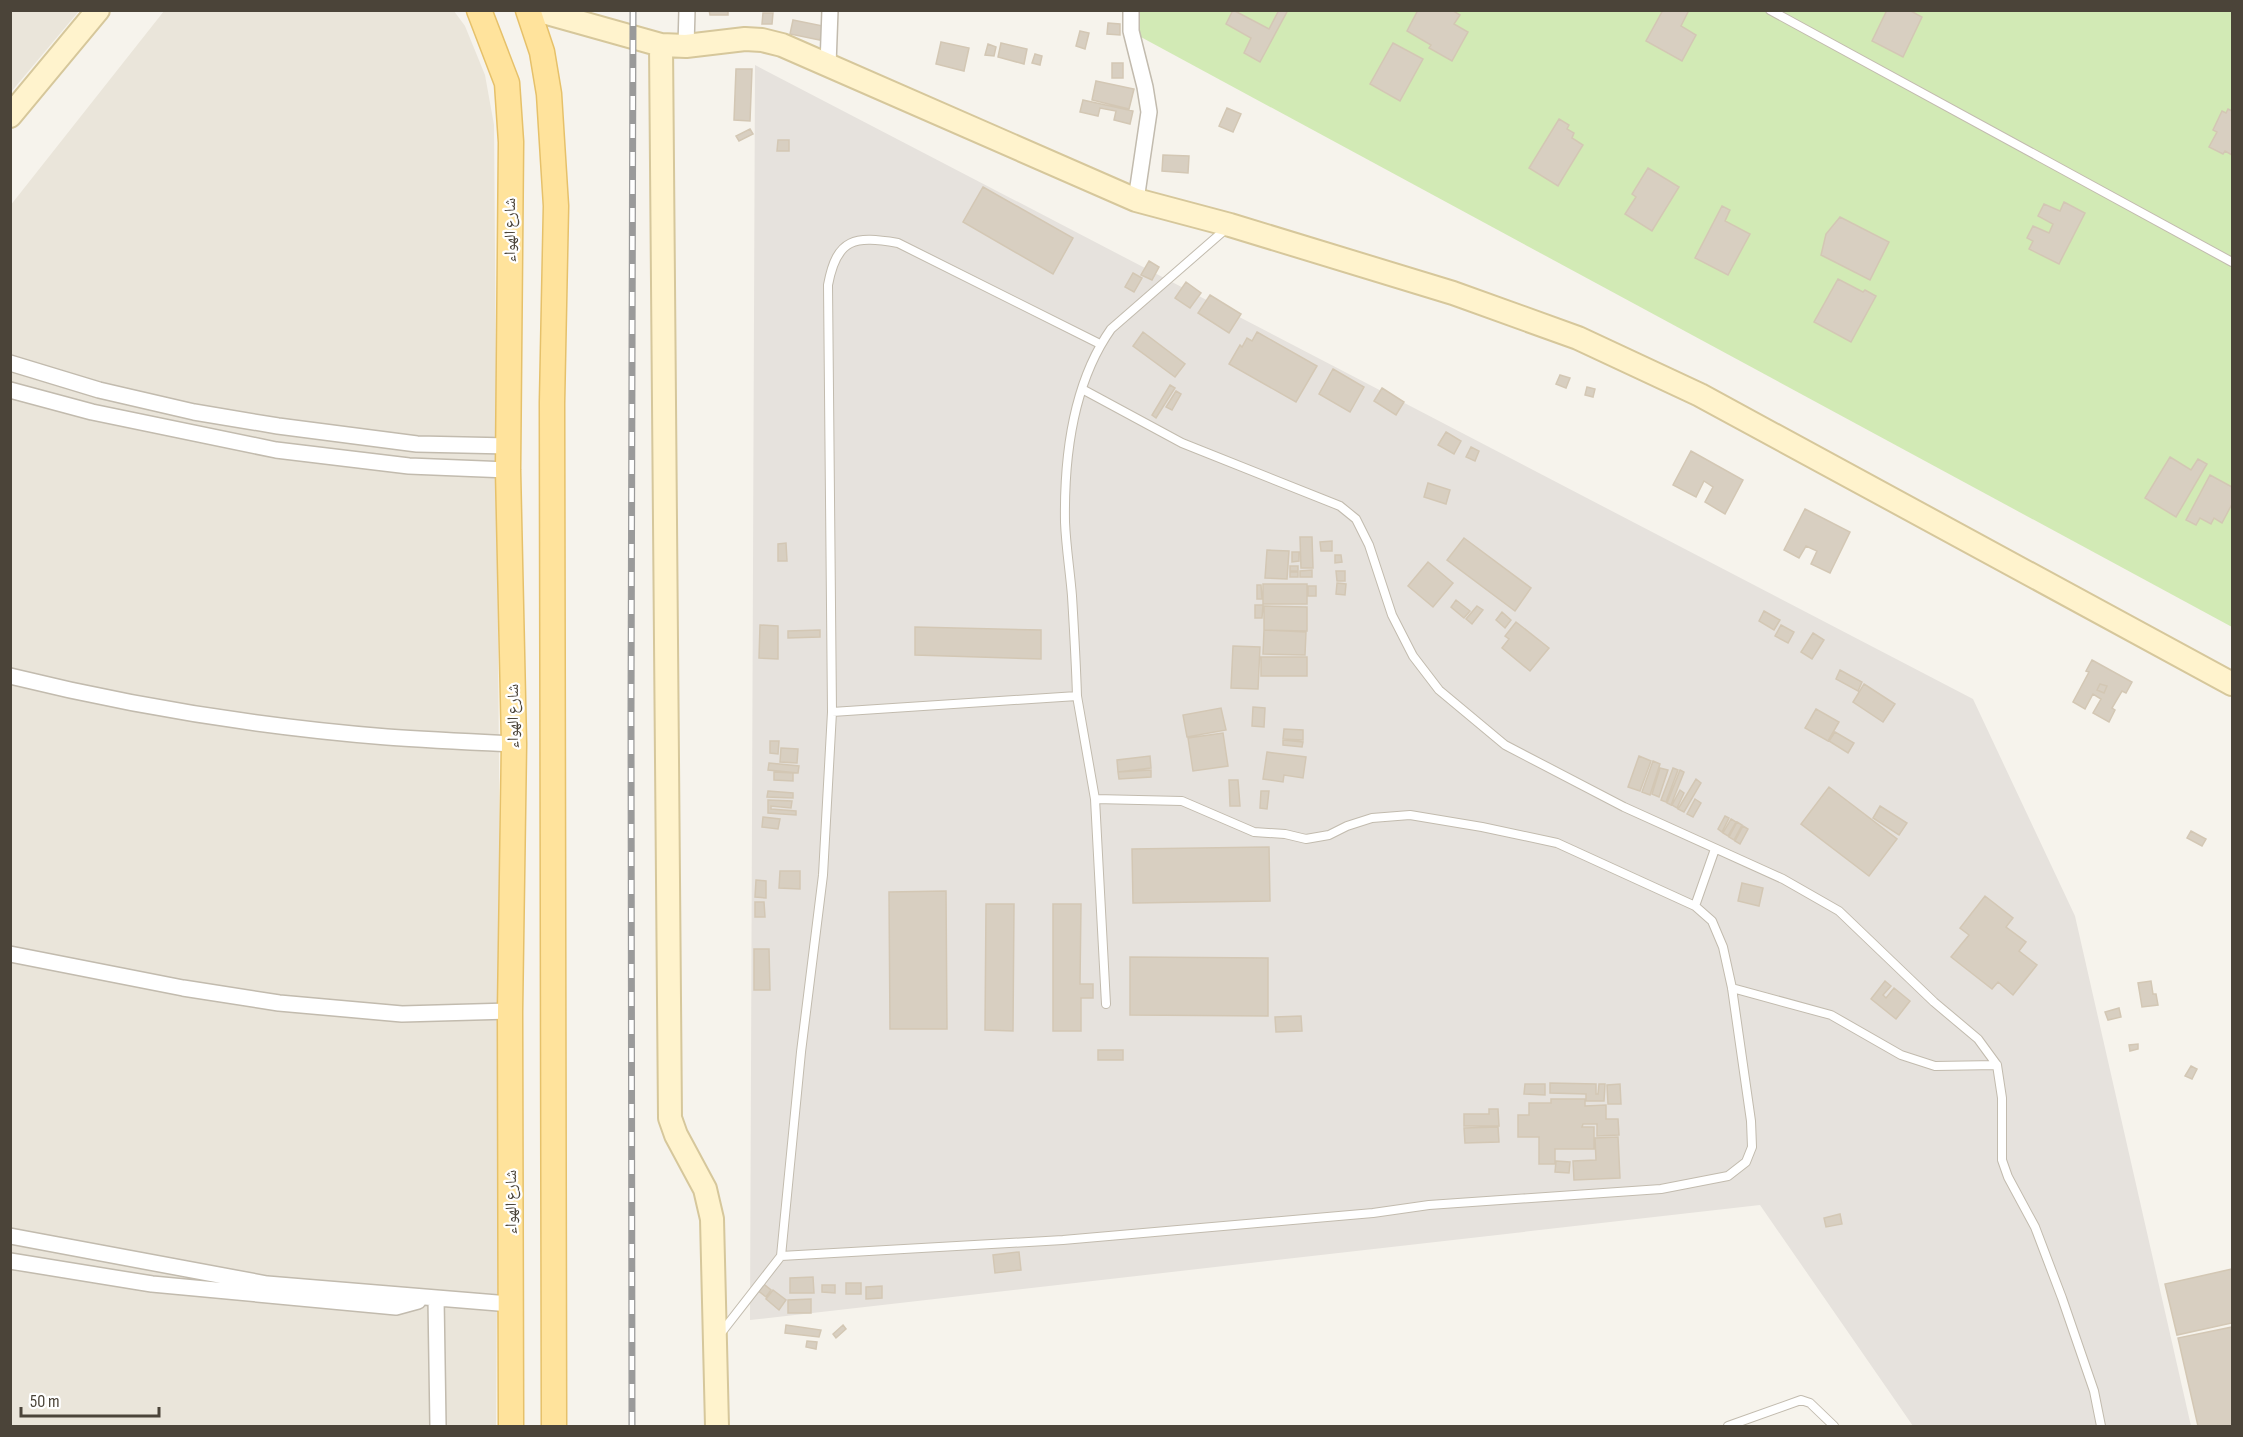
<svg xmlns="http://www.w3.org/2000/svg" width="2243" height="1437" font-family="'Sofia Sans Condensed','Noto Naskh Arabic',sans-serif">
<style>
.residential{fill:#eae5da}
.industrial{fill:#e6e2dd}
.green{fill:#d2eab5}
.building{fill:#d8cfc1;stroke:#d3c7b4;stroke-width:1.5;fill-rule:evenodd}
.lines{fill:none;stroke-linecap:round;stroke-linejoin:round}
.lane-casing{stroke:#c2bbae;stroke-width:10}
.street-casing{stroke:#c2bbae;stroke-width:18}
.secondary-casing{stroke:#d6c79b;stroke-width:26}
.primary-casing{stroke:#e6c16a;stroke-width:27}
.lane{stroke:#fff;stroke-width:8}
.street{stroke:#fff;stroke-width:15}
.secondary{stroke:#fff3cd;stroke-width:22}
.primary{stroke:#ffe39c;stroke-width:24}
.rail-casing{stroke:#9a9a9a;stroke-width:7}
.rail{stroke:#fff;stroke-width:4.5;stroke-dasharray:14;stroke-linecap:butt}
.labels{text-anchor:middle;dominant-baseline:central;stroke-width:4.5;stroke-linejoin:round;paint-order:stroke}
.street-label{font-size:16px;fill:#4b4439;stroke:#fff}
</style>
<rect width="100%" height="100%" fill="#f6f3ec"/>
<path class="residential" d="M11 10 79 11 11 92 10 11Z
M164 11H454L465 26 485 75 494 125 500 894 496 1426H11L10 206Z"/>
<path class="industrial" d="M755 65 1973 699 2075 916 2191 1426H1913L1760 1205 750 1320Z"/>
<path class="green" d="M1140 10 2232 11V627L1139 36Z"/>
<path class="building" d="M709 10H728V15H710Z
M1233 10 1269 29 1279 10H1288L1260 62 1244 53 1251 38 1226 24Z
M1418 10H1452L1460 15 1454 24 1468 32 1452 61 1429 48 1431 45 1407 31Z
M1663 10H1689L1681 26 1696 35 1682 61 1646 41Z
M1887 10H1909L1922 17 1903 57 1872 41Z
M763 13H773L772 24H762Z
M793 20 823 26 820 40 790 34Z
M1108 23 1120 24V35L1107 34Z
M1080 31 1089 33 1085 49 1076 46Z
M941 42 969 48 964 71 936 64Z
M1001 43 1027 49 1024 64 998 57Z
M1393 43 1423 59 1400 101 1370 84Z
M988 44 996 47 994 56 985 55Z
M1035 54 1042 56 1040 65 1032 63Z
M1112 63H1123V78H1112Z
M736 69H752L750 121 734 120Z
M1096 81 1134 89 1129 109 1092 100Z
M1083 100 1133 111 1130 124 1114 120 1116 111 1100 108 1098 116 1080 112Z
M1227 108 1241 114 1233 132 1219 126Z
M2228 109 2232 111V155L2225 151 2223 154 2209 147 2217 132 2213 130 2222 111 2226 113Z
M1559 119 1569 125 1567 129 1574 133 1572 138 1583 145 1558 186 1529 168Z
M750 129 753 134 739 141 736 136Z
M778 140H789V151H777Z
M1163 155 1189 156 1188 173 1162 171Z
M1648 168 1679 187 1652 231 1625 214 1636 197 1632 194Z
M983 187 1073 238 1053 274 963 222Z
M2064 202 2085 213 2059 264 2029 249 2033 241 2027 238 2033 226 2049 233 2053 224 2038 216 2044 204 2060 211Z
M1722 206 1730 210 1725 221 1750 234 1728 275 1695 258Z
M1840 217 1889 242 1870 280 1821 255 1826 234Z
M1149 261 1159 267 1152 280 1141 275Z
M1133 273 1142 278 1134 292 1125 287Z
M1838 279 1863 292 1865 290 1876 296 1851 342 1814 322Z
M1186 282 1201 293 1190 308 1175 298Z
M1210 295 1241 314 1229 333 1198 313Z
M1143 332 1185 364 1175 377 1133 346Z
M1257 332 1317 366 1296 402 1229 364 1240 345 1242 347 1247 338 1252 341Z
M1333 369 1364 387 1350 412 1319 394Z
M1560 375 1570 378 1566 388 1556 384Z
M1170 385 1175 388 1156 418 1152 415Z
M1587 387 1595 389 1593 397 1585 395Z
M1382 388 1404 402 1396 415 1374 401Z
M1176 391 1181 394 1172 410 1166 407Z
M1446 432 1461 441 1454 454 1438 445Z
M1471 447 1479 451 1475 461 1466 457Z
M1691 451 1743 480 1725 514 1705 502 1713 487 1704 481 1696 497 1673 485Z
M2170 457 2191 470 2198 459 2207 464 2176 517 2145 498Z
M2210 475 2232 487V504L2222 523 2214 518 2211 524 2200 518 2196 525 2186 520Z
M1428 483 1450 490 1446 504 1424 497Z
M1805 509 1850 532 1830 573 1811 564 1817 551 1806 546 1799 558 1784 550Z
M1300 537H1312L1313 568H1301Z
M1464 538 1531 588 1515 611 1447 560Z
M1332 541V551H1321L1320 542Z
M786 543 787 561H778V544Z
M1267 550 1289 551 1287 579 1265 578Z
M1292 552H1299V561L1292 562Z
M1335 555H1341L1342 562 1335 563Z
M1428 562 1453 583 1433 607 1408 586Z
M1290 566H1298V571H1290Z
M1312 570V577H1300V571Z
M1336 571H1345V581H1337Z
M1290 572H1298V577H1290Z
M1337 583 1346 584 1345 595 1336 594Z
M1263 584H1307V604H1263Z
M1257 585H1261L1262 599H1257Z
M1308 586H1316V596H1308Z
M1456 600 1470 611 1464 618 1451 607Z
M1255 605H1263L1262 618H1255Z
M1264 606 1307 607V631L1264 630Z
M1477 606 1483 610 1472 624 1466 619Z
M1764 611 1780 620 1774 630 1759 621Z
M1502 612 1511 620 1505 628 1496 620Z
M1516 622 1549 648 1530 671 1502 648 1509 639 1505 636Z
M760 625 778 626V659L759 658Z
M1781 625 1794 632 1788 643 1775 636Z
M915 627 1041 630V659L915 655Z
M820 630V637L788 638V631Z
M1264 630 1306 632 1305 655 1263 654Z
M1813 633 1824 640 1812 659 1801 652Z
M1233 646 1260 647 1258 689 1231 688Z
M1261 657H1307V676H1261Z
M2092 660 2132 682 2126 693 2122 691 2112 708 2115 710 2109 722 2093 713 2101 699 2093 694 2085 709 2073 702 2089 672 2086 671ZM2100 684 2107 686 2104 693 2097 690Z
M1840 670 1862 682 1858 691 1836 679Z
M1864 684 1895 704 1883 722 1853 702Z
M2100 684 2107 686 2104 693 2097 690Z
M1253 707 1265 708 1264 727 1252 726Z
M1221 708 1226 730 1187 737 1183 715Z
M1816 709 1839 722 1828 741 1805 728Z
M1284 729 1303 730V740L1283 739Z
M1835 732 1854 743 1848 753 1829 741Z
M1223 733 1228 766 1193 771 1188 738Z
M1283 740 1303 742 1302 747 1283 745Z
M770 741H779L778 754 770 753Z
M781 748 798 749 797 763 780 762Z
M1267 752 1306 757 1303 778 1284 775 1283 782 1263 779Z
M1150 756 1151 768 1118 772 1117 760Z
M1639 756 1651 761 1640 791 1628 787Z
M1653 761 1660 764 1650 795 1642 792Z
M769 763 799 766 798 773 768 770Z
M1660 768 1668 770 1659 797 1652 794Z
M1673 768 1678 770 1666 802 1661 800Z
M1151 770V777L1119 779 1118 772Z
M1680 770 1684 772 1671 805 1667 803Z
M774 772 793 773V781L774 780Z
M1696 779 1701 783 1684 812 1678 809Z
M1229 780H1238L1240 806H1230Z
M1829 787 1897 839 1869 876 1801 824Z
M1680 790 1684 793 1677 808 1672 805Z
M768 791 793 793V798L767 797Z
M1261 791H1269L1267 809 1260 808Z
M1695 799 1701 803 1693 817 1687 814Z
M768 800 792 801 791 808 771 806V809L796 811V815L768 813Z
M1880 806 1907 823 1899 835 1873 818Z
M1725 816 1729 818 1722 832 1718 829Z
M763 817 780 819 778 829 762 827Z
M1731 819 1736 822 1728 836 1723 833Z
M1737 822 1742 825 1734 840 1729 837Z
M1743 826 1748 829 1740 844 1735 841Z
M2191 831 2206 839 2202 846 2187 838Z
M1269 847 1270 901 1133 903 1132 849Z
M780 871H800V889L779 888Z
M756 880 766 881V898L755 897Z
M1742 883 1763 888 1759 906 1738 901Z
M946 891 947 1029H890L889 892Z
M1985 896 2013 918 2006 927 2026 942 2019 951 2037 965 2013 995 1998 982 1992 989 1951 957 1969 935 1960 928Z
M755 902H764L765 917H755Z
M986 904H1014L1013 1031 985 1030Z
M1053 904H1081L1080 984H1093V998H1081V1031H1053Z
M754 949H769L770 990H754Z
M1130 957 1268 958V1016L1130 1015Z
M1885 981 1891 986 1883 995 1886 998 1894 988 1910 1001 1896 1019 1871 999Z
M2151 981 2153 994H2156L2158 1005 2142 1007 2138 983Z
M2119 1008 2121 1017 2108 1020 2105 1012Z
M1301 1016 1302 1031 1276 1032 1275 1017Z
M2138 1044V1049L2130 1051 2129 1045Z
M1098 1050H1123V1060H1098Z
M2191 1066 2197 1069 2192 1079 2185 1076Z
M1550 1083 1596 1084V1094H1598L1599 1084H1605L1604 1101H1586V1094L1550 1093Z
M1525 1084H1545V1095L1524 1094Z
M1620 1084 1621 1104H1608L1607 1085Z
M1551 1099H1585V1106L1606 1105V1119H1618L1619 1135 1597 1136V1124H1583L1582 1127H1594V1149H1555V1164H1539V1137H1518V1115H1529V1103H1551Z
M1489 1109H1498L1499 1126H1464V1114H1489Z
M1498 1127 1499 1142 1465 1143 1464 1128Z
M1618 1137 1620 1178 1574 1180 1573 1161 1596 1160 1595 1138Z
M1556 1161 1570 1162 1569 1173 1555 1172Z
M1840 1214 1842 1224 1826 1227 1824 1218Z
M1019 1252 1021 1270 995 1273 993 1255Z
M2232 1269V1323L2177 1335 2165 1284Z
M813 1277 814 1293H790V1278Z
M761 1282 771 1290 766 1297 756 1289Z
M846 1283H861V1294H846Z
M822 1285H835V1293L822 1292Z
M882 1286V1298L866 1299V1287Z
M773 1290 786 1300 779 1310 766 1299Z
M811 1299V1313H788V1300Z
M786 1325 821 1330 819 1337 785 1333Z
M843 1325 846 1329 836 1338 833 1334Z
M2232 1327V1426H2198L2178 1338Z
M807 1341 817 1342 816 1349 806 1347Z"/>
<g class="lines">
<g class="lane-casing">
<path id="lane" d="M1770 10 2232 262
M1082 389 1182 443 1340 506 1356 519 1369 545 1392 615 1413 656 1439 690 1505 745 1624 807 1783 879 1839 911 1934 1002 1978 1039 1997 1065 2002 1098V1160L2008 1177 2035 1227 2062 1298 2094 1391 2101 1426
M1077 696 1095 799 1106 1004
M832 712 1077 696C1076 663 1074 629 1072 596 1070 571 1066 547 1065 522 1064 458 1073 383 1111 329L1227 228
M1695 906 1715 849
M1732 988 1831 1015 1901 1055 1935 1066 1997 1065
M781 1256 1063 1240 1373 1213 1429 1205 1661 1189 1728 1176 1746 1162 1752 1147 1751 1121 1732 988 1723 947 1712 921 1695 906 1557 843 1482 827 1410 815 1372 818 1347 826 1329 835 1306 839 1285 834 1254 832 1182 801 1095 799
M721 1333 781 1256 801 1052 823 875 832 712 828 285C837 237 855 236 898 243L1100 344
M1728 1426 1801 1400 1810 1403 1834 1426"/>
</g>
<g class="street-casing">
<path id="street" d="M1131 10V31L1145 87 1149 112 1136 200
M686 46 687 10
M828 65 830 10
M10 363 99 390 194 412 278 426 417 444 509 446
M10 390 92 412 276 450 409 466 508 470
M10 676C131 706 263 727 387 737 429 740 472 742 514 744
M10 954 183 988 279 1003 402 1014 510 1011
M10 1236 267 1284 511 1304
M10 1261 152 1284 396 1307 418 1301
M436 1298 438 1426"/>
</g>
<g class="secondary-casing">
<path id="secondary" d="M536 10 661 45 686 46 745 39 762 40 782 45 1136 200 1230 225 1453 293 1578 338 1700 395 2232 684
M661 45 670 1118 676 1135 705 1189 712 1219 717 1426
M10 116 98 10"/>
</g>
<g class="primary-casing">
<path id="primary" d="M479 10 507 83 511 142 508 470 514 744 510 1011 511 1426
M528 10 542 52 549 94 556 206 552 403 554 1426"/>
</g>
<use href="#lane" class="lane"/>
<use href="#street" class="street"/>
<use href="#secondary" class="secondary"/>
<use href="#primary" class="primary"/>
<g class="rail-casing">
<path id="rail" d="M632 1426 631 714 633 10"/>
</g>
<use href="#rail" class="rail"/>
</g>
<g class="labels">
<g class="street-label">
<text transform="translate(510 230) rotate(-90)">شارع الهواء</text>
<text transform="translate(513 716) rotate(-90)">شارع الهواء</text>
<text transform="translate(511 1202) rotate(-90)">شارع الهواء</text>
</g>
</g>
<rect width="2243" height="1437" fill="none" stroke="#4b4439" stroke-width="24"/>
<path d="M21 1407v9h138v-9" fill="none" stroke="#4b4439" stroke-width="3"/>
<text x="30" y="1407" font-size="18" fill="#4b4439" stroke="#ffffff" stroke-width="4.5" paint-order="stroke">50 m</text>
</svg>
